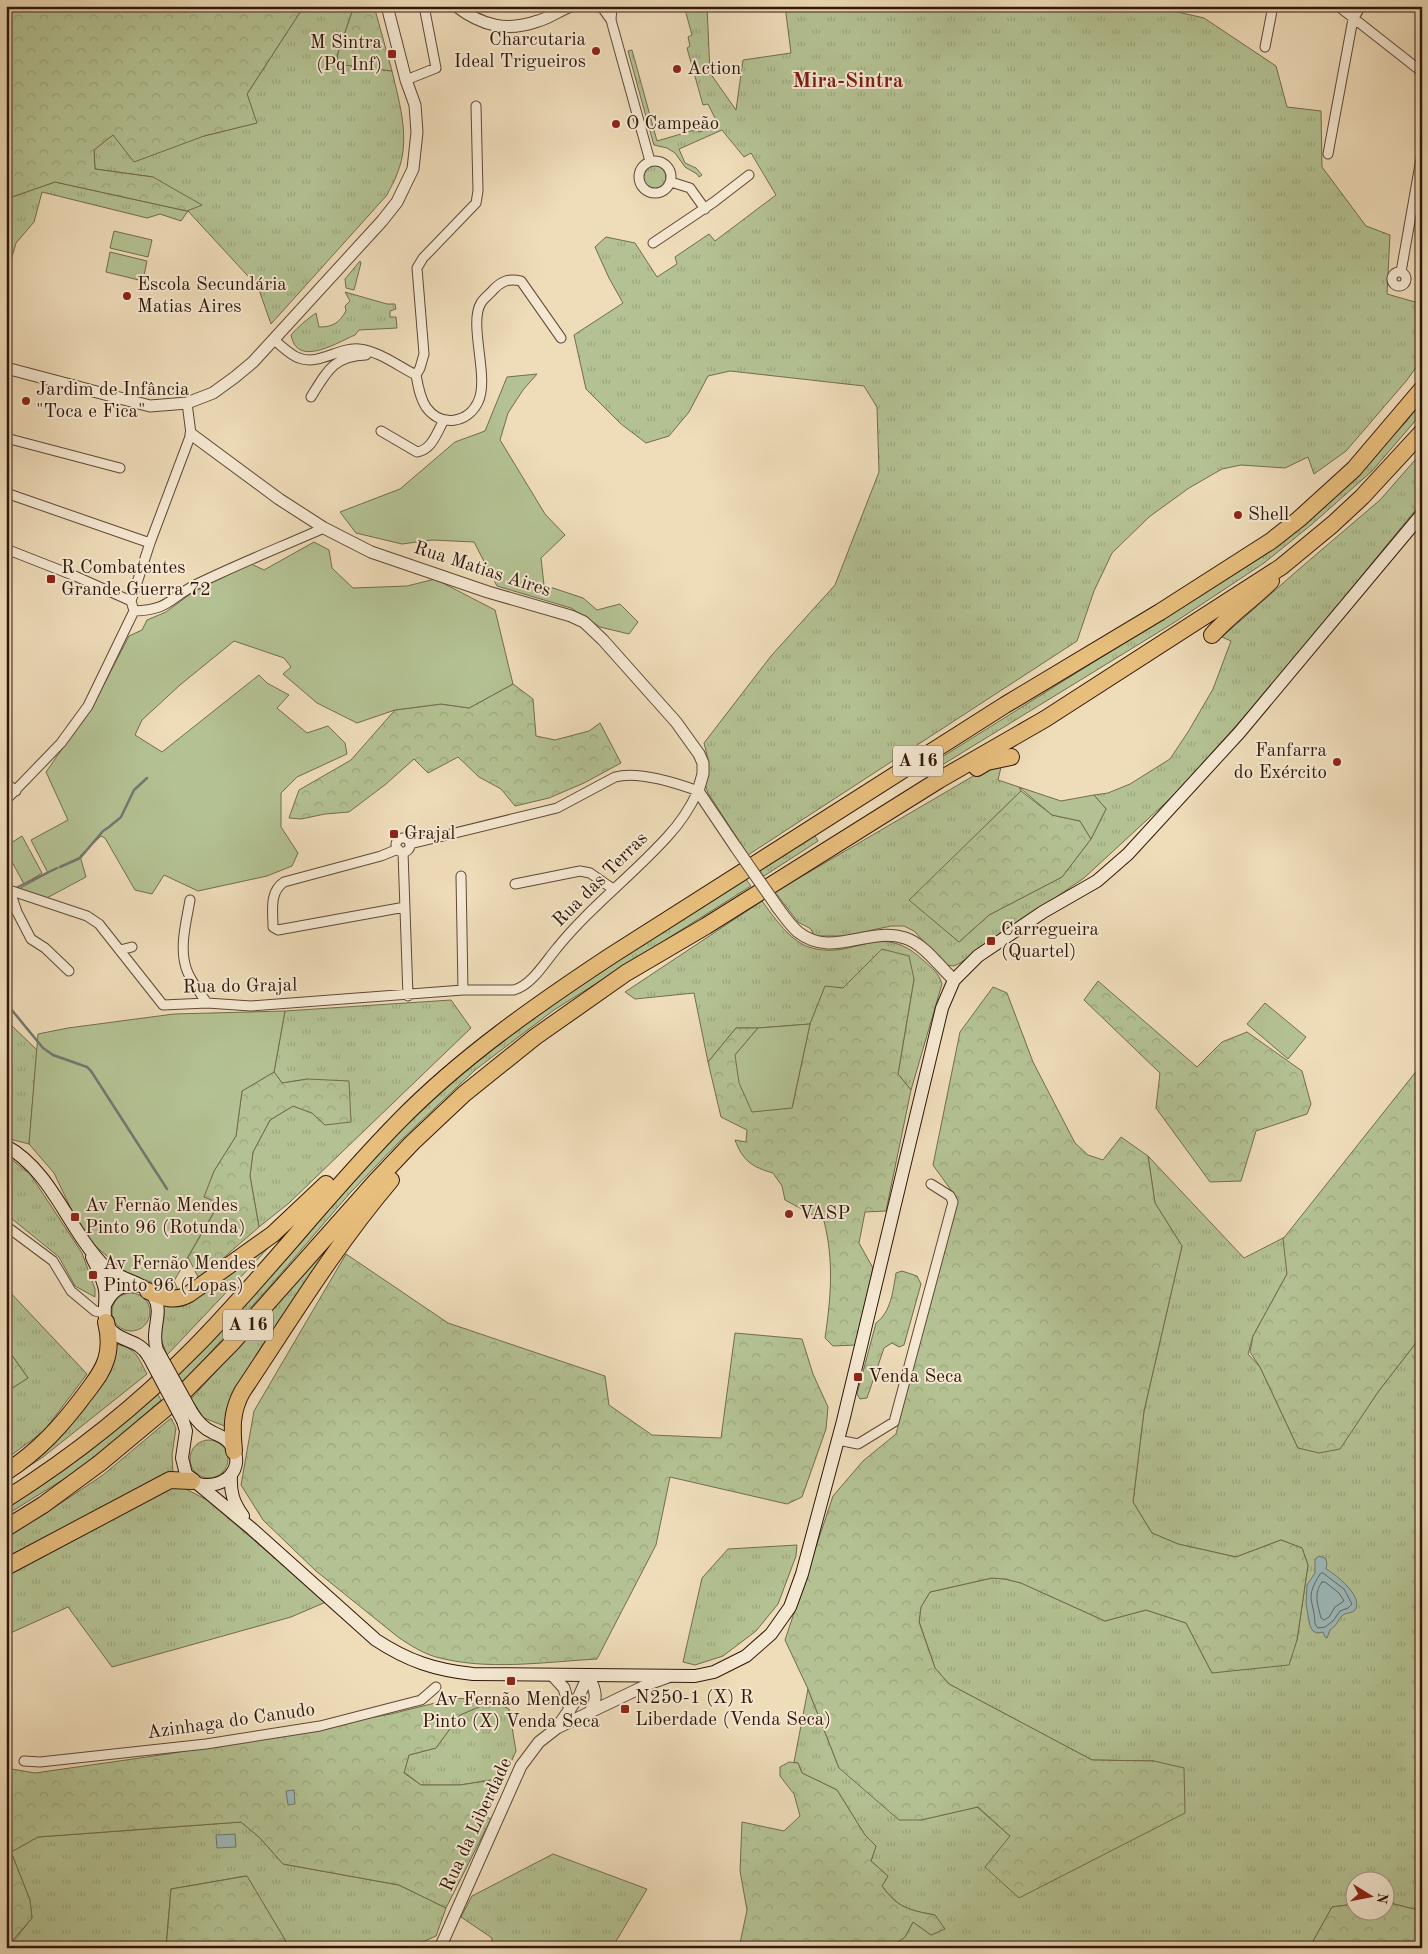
<svg xmlns="http://www.w3.org/2000/svg" width="1428" height="1954" font-family="'Old Standard TT',serif">
<style>
.grass{fill:url(#grass-tufts);stroke:#726c4e}
.forest{fill:url(#forest-crowns);stroke:#726c4e}
.garden{fill:#b4c293;stroke:#726c4e}
.water{fill:#9db9b9;stroke:#717873}
.lines{fill:none;stroke-linecap:round;stroke-linejoin:round}
.shore{stroke:#666862;stroke-width:1}
.stream{stroke:#717873;stroke-width:2.5}
.minor-casing{stroke:#604836;stroke-width:11}
.tertiary-casing{stroke:#604836;stroke-width:13}
.secondary-casing{stroke:#30170a;stroke-width:14}
.motorway-casing{stroke:#30170a;stroke-width:18}
.minor{stroke:#f5e8d2;stroke-width:9}
.tertiary{stroke:#f5e8d2;stroke-width:11}
.secondary{stroke:#f5e8d2;stroke-width:12}
.motorway{stroke:#e8be7c;stroke-width:16}
.tertiary-bridge-casing{stroke:#604836;stroke-width:13;stroke-linecap:butt}
.secondary-bridge-casing{stroke:#30170a;stroke-width:14;stroke-linecap:butt}
.tertiary-bridge{stroke:#f5e8d2;stroke-width:11}
.secondary-bridge{stroke:#f5e8d2;stroke-width:12}
.poi-dot{fill:#8f2418;stroke:#f5e8d2;stroke-width:2}
.labels{text-anchor:middle;dominant-baseline:central;stroke-width:4;stroke-linejoin:round;paint-order:stroke}
.shield{fill:#f5e8d2;stroke:#6b5646;stroke-width:1}
.shield-label{font-size:18px;font-weight:bold;fill:#30170a}
.poi-label{font-size:19px;fill:#30170a;stroke:#f5e8d2;text-anchor:start}
.street-label{font-size:19px;fill:#30170a;stroke:#f5e8d2}
.quarter-label{font-size:21px;font-weight:bold;fill:#7a1f14;stroke:#f5e8d2}
</style>
<defs>
<pattern id="grass-tufts" width="24" height="20" patternUnits="userSpaceOnUse" patternTransform="scale(1.25)"><rect width="24" height="20" fill="#b4c293"/><path d="M3 7l-1-3M5 7V3M7 7l1-3M15 17l-1-3M17 17v-4M19 17l1-3" fill="none" stroke="#9ba67d"/></pattern>
<pattern id="forest-crowns" width="20" height="18" patternUnits="userSpaceOnUse" patternTransform="scale(1.25)"><rect width="20" height="18" fill="#b4c293"/><path d="M2 6a3 3 0 1 1 6 0M12 15a3 3 0 1 1 6 0" fill="none" stroke="#9ba67d"/></pattern>
</defs>
<rect width="100%" height="100%" fill="#efdcb9"/>
<filter id="stains"><feTurbulence type="fractalNoise" baseFrequency=".004" numOctaves="4"/><feColorMatrix values="0 0 0 0 .2 0 0 0 0 .09 0 0 0 0 .02 0 0 0 .5 -.17"/></filter>
<radialGradient id="worn" r=".72"><stop offset=".6" stop-color="#630" stop-opacity="0"/><stop offset="1" stop-color="#630" stop-opacity=".3"/></radialGradient>
<path class="grass" d="M304 6H354L338 53 337 64 392 71C400 105 411 141 397 174 395 181 390 188 387 195L271 324 258 287 188 211 181 221 160 214 147 218 42 192 34 222 16 243 6 278V199L55 182 187 211 153 177 95 169 94 150 113 134 204 136 256 123 247 94Z
M684 6H707L710 73 736 110 743 60 791 53 785 6H1168L1169 10 1204 18 1276 66 1287 107 1321 111 1322 167 1366 226 1390 235 1387 294 1422 304V359L1407 380 1346 451 1314 474 1308 457 1285 468 1241 465 1222 469 1189 488 1149 517 1112 553 1094 591 1077 641 748 855 708 793 704 781 708 759 704 743 771 656 835 585 879 472 877 407 864 386 730 371 708 376 689 412 669 436 646 443 621 424 586 389 574 335 623 303 609 278 595 247 606 237 635 243 657 277 677 264 675 257 709 234 715 241 776 195 751 153 744 157 722 130 679 149 685 163 696 168 702 175 699 177 697 174 685 167 675 153 667 148 654 145 653 142 628 51 632 50 657 141 698 129 699 132 719 126 708 104 703 105 687 48 690 46 688 37 692 35Z
M642 177a12 12 0 1 1 24 0a12 12 0 1 1-24 0Z
M360 261 361 263 354 290 346 288 345 279Z
M345 292 387 304H395L396 309 390 311V317H396L397 328 359 330 355 335C336 343 297 368 291 335 299 326 306 320 316 313L319 327C333 327 339 323 346 311L345 306 350 301Z
M1422 401V413L1372 471 1311 525 1264 563 1175 622 929 773 926 767 1124 643 1363 467 1406 422Z
M1422 452V502L1275 682 1175 794 1084 878 960 963 954 966 946 965 914 931 904 926H891L845 936H814L811 929 798 922 775 892 987 768 1002 763 998 780 1019 787 1021 791 910 900 959 942 989 915 1062 877 1091 839 1106 809 1094 795 1108 793 1130 784 1170 759 1188 732 1213 689 1231 641 1222 637 1298 570 1380 500Z
M814 834 818 841 764 876 759 870Z
M745 878 751 886 554 1010 475 1070 400 1141 350 1193 271 1285 183 1383 178 1375 402 1128 470 1064 540 1010Z
M762 901C774 917 791 943 812 948 856 960 880 919 924 961 932 968 939 973 942 984L911 1090 898 1074 914 979 882 949 843 988 825 987 810 1024 758 1028H736L708 1062 694 993 635 999 625 992Z
M451 1000 471 1028 289 1203 259 1227 250 1176 253 1152 270 1120 293 1106 312 1113 325 1125 308 1079 282 1083 274 1072 285 1011Z
M10 1024 37 1050 29 1144 6 1138V1028Z
M6 1155 30 1174 82 1253 95 1289V1297L75 1286 59 1257 6 1214Z
M1148 1156 1244 1258 1287 1236V1274L1253 1336 1248 1354 1260 1367 1298 1448H1340L1378 1392 1422 1335V1911L1386 1902V1882H1356L1355 1904 1332 1907 1311 1945V1948H895L894 1945 905 1937 913 1922 931 1935 944 1928 935 1915C908 1910 899 1908 882 1886L888 1876 871 1861 876 1846 865 1835 837 1790 802 1773 798 1763 794 1762 808 1689 839 1768 921 1820 977 1807 1010 1836 1154 1761 1092 1760 949 1684 935 1668 919 1621 921 1607 930 1592 992 1578 1005 1579 1021 1583 1105 1621 1146 1610 1186 1623 1212 1673 1297 1640 1308 1565 1302 1548 1281 1540 1236 1557 1178 1544 1152 1533 1133 1502 1144 1411 1182 1246 1155 1203Z
M271 1245 167 1355 158 1331 164 1318 163 1304Z
M330 1248 227 1427 204 1418 191 1399 325 1251Z
M6 1288 87 1374 44 1431 6 1459V1392L28 1378 6 1347Z
M112 1312a19 19 0 1 1 38 0a19 19 0 1 1-38 0Z
M113 1343C137 1349 136 1354 147 1374L43 1457 6 1481V1474L29 1460Z
M156 1391 161 1400 113 1442 72 1474 6 1515V1505Z
M171 1418 176 1428 172 1455 173 1473 6 1558V1536L55 1507 103 1475Z
M190 1459a19 19 0 1 1 38 0a19 19 0 1 1-38 0Z
M174 1487H182L207 1500 326 1602 291 1617 112 1667 68 1607 6 1635V1576Z
M797 1545 796 1556 778 1604 756 1631 723 1656 695 1665 683 1662 702 1578 728 1549Z
M493 1701 509 1709 516 1751 504 1778 460 1785H421L404 1772 409 1755 436 1748 460 1715Z
M241 1822 260 1838 283 1864 399 1885 446 1908 436 1936 409 1948H290L246 1876 171 1889 166 1948H8L32 1918 30 1900 11 1852 38 1837Z
M553 1854 647 1889 612 1948H492V1938L461 1917 472 1896Z"/>
<path class="forest" d="M10 6H304L247 94 257 123 204 136 134 162 113 135 94 150 95 169 153 177 202 205 187 211 55 182 6 199V38L9 35 7 10Z
M354 6H374L392 71 337 64 338 53Z
M513 684 533 699 536 736 555 740 589 731 600 723 621 763 584 783 549 798 515 806 501 789 479 777 458 757 428 773 414 759 386 784 349 812 325 814 301 819 289 818 299 790 351 760 395 710 441 704 469 708Z
M1021 791 1052 815 1080 821 1091 839 1062 877 989 915 959 942 909 900Z
M882 949 909 956 914 979 898 1074 911 1090 886 1211 865 1212 859 1243 873 1268 856 1345 833 1346 825 1338C831 1297 834 1261 824 1221L785 1200 782 1186 773 1173C752 1167 743 1161 735 1140L746 1142 747 1130 721 1117 708 1062 736 1028H758L735 1055 792 1108 810 1024 825 986 843 988Z
M1098 981 1197 1067 1222 1042 1247 1032 1302 1071 1311 1104 1307 1114 1256 1131 1241 1181 1210 1182 1156 1108 1160 1073 1084 1000Z
M993 987 1007 993 1033 1062 1075 1143 1088 1155 1103 1160 1121 1137 1148 1156 1155 1203 1182 1246 1144 1411 1133 1502 1152 1533 1178 1544 1236 1557 1281 1540 1302 1548 1308 1565 1297 1640 1289 1665 1212 1673 1186 1623 1146 1610 1105 1621 1021 1583 1005 1579 992 1578 930 1592 921 1607 919 1622 935 1668 949 1684 1092 1760 1154 1761 1184 1768 1185 1813 1019 1898 985 1867 1010 1836 978 1807 921 1820H899L839 1768 808 1689 785 1640 833 1496 863 1461 896 1434 956 1197 933 1165 960 1032Z
M1422 1064V1335L1378 1392 1340 1449 1319 1453 1298 1448 1260 1367 1250 1352 1253 1336 1287 1274 1283 1239Z
M274 1072 282 1083 308 1079 349 1081 351 1122 325 1125 312 1113 293 1106 270 1120 253 1152 250 1176 259 1227 199 1279 188 1257 219 1204 203 1198 214 1171 236 1136 242 1091Z
M346 1254 448 1323 605 1376 609 1405 652 1435 721 1438 735 1333 802 1339 813 1374 828 1407 826 1429 802 1497 787 1504 670 1477 656 1545 597 1659C544 1662 487 1671 436 1657 422 1653 410 1645 398 1637L316 1571 263 1520 241 1485 254 1411Z
M902 1271 917 1276 921 1284 904 1345 899 1347 892 1343 884 1348 867 1398 860 1399 857 1394 876 1323C891 1312 893 1291 896 1273Z
M6 1347 28 1378 6 1392Z
M455 1698 493 1701 460 1715 436 1748 409 1755 404 1773 421 1785H460L504 1778 482 1815 491 1819 446 1908 399 1885 283 1864 260 1838 241 1822 38 1837 11 1852 30 1900 32 1918 6 1948V1768L35 1773 168 1754 391 1714Z
M789 1762 798 1763 802 1773 837 1790 865 1835 876 1846 871 1861 888 1876 882 1886C898 1908 908 1910 935 1915L945 1929 931 1935 913 1922 905 1937 894 1945 895 1948H739L747 1910 740 1871 742 1822 784 1831 800 1816 794 1794 780 1776V1767Z
M247 1876 290 1948H166L171 1889Z
M1386 1902 1422 1911V1948H1311V1945L1332 1907 1355 1904 1356 1912H1386Z"/>
<path class="garden" d="M114 231 152 240 148 257 110 248Z
M110 252 147 261 143 281 106 272Z
M537 374 523 390 508 413 500 440 545 514 565 535 541 558 544 585 583 598 597 610 620 604 638 622 629 634 600 627 571 608 497 586 474 542 432 540 402 544 356 533 340 512 400 489 455 442 485 431 507 377Z
M314 542 329 550 332 568 353 588 407 586 435 579 495 610 513 684 469 708 441 704 395 710 357 723 317 703 283 674 291 667 284 658 234 641 180 685 142 720 135 735 162 752 259 675 267 683 289 695 277 708 307 733 328 726 345 743 347 754 297 777 281 793V827L298 853 292 866 267 876 198 891 164 875 152 894 135 890 105 838 101 836 80 856 86 877 43 900 17 890 48 873 31 840 68 820 46 772 96 700 129 636 142 630 147 620 166 612 193 592 251 564 264 570Z
M1019 787 1061 801 1094 795 1106 809 1091 839 1080 821 1052 815Z
M22 836 42 873 24 884 6 851V846Z
M1265 1003 1306 1037 1288 1059 1247 1024Z
M285 1011 274 1072 242 1091 236 1136 214 1171 204 1197 219 1203 174 1281 178 1290 164 1291 154 1283 128 1274 94 1245 74 1215 54 1173 29 1144 38 1034 68 1028 174 1014Z
M810 1024 792 1108 752 1112 739 1083 735 1055 758 1028Z"/>
<path class="water" d="M1319 1556 1325 1558 1327 1563 1326 1569C1334 1573 1362 1595 1356 1608 1354 1614 1347 1612 1343 1615 1338 1619 1338 1625 1330 1630L1327 1638 1325 1637 1323 1632 1317 1633 1313 1631 1310 1626 1306 1604 1307 1585 1315 1573V1559Z
M294 1790 295 1804 288 1805 286 1791Z
M235 1834 236 1847 217 1848 216 1835Z"/>
<g class="lines">
<path class="shore" d="M1323 1573 1344 1589 1352 1604 1348 1608 1340 1611 1333 1621 1325 1627 1318 1628 1315 1624C1314 1598 1304 1600 1320 1574Z
M1322 1582H1325L1339 1593 1344 1601 1335 1607 1329 1617 1324 1620 1321 1618C1318 1605 1313 1594 1322 1582Z"/>
<path class="stream" d="M121 817 134 790 147 778
M110 826 120 818
M60 867 80 858 103 831 109 827
M16 888 57 868
M6 1003 43 1048 53 1055 87 1067 91 1071 167 1189"/>
<g class="minor-casing">
<path id="minor" d="M601 6 611 20 650 161
M1338 6 1422 72
M611 20 612 6
M1265 47 1273 6
M406 80 436 68 424 6
M1328 154 1353 19 1361 6
M639 177a16 16 0 1 1 32 0a16 16 0 1 1-32 0Z
M671 182 690 188 705 209
M653 243 714 202 749 175
M1401 272 1422 153
M1392 279a7 7 0 1 1 14 0a7 7 0 1 1-14 0Z
M274 340C282 346 290 355 299 358 319 366 338 347 359 349 379 351 398 366 416 375
M416 375C418 386 420 398 426 407 441 428 468 423 478 402 490 378 468 324 481 303 484 298 490 294 494 289 502 281 509 278 521 281L561 338
M416 375 420 368 424 354 417 268 423 258 476 203 478 191 476 106
M311 397C327 371 334 356 366 355
M381 431 417 452C432 450 437 432 444 420
M6 438 120 468
M6 493 150 543
M6 549 75 576 131 601
M131 601 150 543 191 434 187 403
M134 611C170 610 169 598 197 584 238 564 281 547 324 528
M6 783 16 791
M6 800 61 743 88 706 134 611 131 601
M396 845a7 7 0 1 1 14 0a7 7 0 1 1-14 0Z
M398 849 381 856 284 882C269 892 273 911 273 927L278 930 405 907
M403 852 408 996
M461 876 463 990
M515 884 580 871 590 873 613 889
M6 889 87 916 99 924 163 1005 207 1003 251 1006 463 990H514C532 985 545 962 557 948 590 907 633 875 668 836 681 822 690 808 698 791 676 783 638 771 615 777L557 808 410 844
M10 891 17 912 31 939 45 948 69 971
M190 900C186 923 178 951 188 973 193 984 201 994 207 1003
M120 950 132 947
M6 1226 53 1261 71 1291 95 1311 104 1313
M838 1440 858 1444 894 1422 953 1202 950 1196 931 1184
M24 1761 40 1762 206 1744 320 1726 421 1700 436 1687"/>
</g>
<g class="tertiary-casing">
<path id="tertiary" d="M456 6C482 26 507 32 538 21 550 18 559 10 571 6
M6 368 150 406 187 403 213 393 235 377 253 362 382 221 397 202 413 169 417 132 415 105 406 80 387 6
M191 434 279 499 324 528 371 552 488 592 571 616 584 622 603 640 676 722 699 754 703 763V774L698 791 735 846
M778 908C784 916 790 925 798 932 832 959 868 926 905 938 924 944 939 966 954 980
M553 1676 564 1688 570 1710
M588 1714C599 1701 596 1689 588 1676
M558 1726 579 1696 588 1676
M440 1948 521 1766 539 1742 557 1728 651 1683 668 1677"/>
</g>
<g class="secondary-casing">
<path id="secondary" d="M6 1146C53 1172 68 1230 105 1267 119 1280 144 1281 154 1297 164 1313 150 1330 157 1350
M92 1257C97 1268 103 1278 105 1290 107 1303 101 1316 109 1328 120 1343 139 1338 149 1357
M105 1305C111 1292 121 1283 136 1286
M192 1413C197 1421 203 1428 212 1432 219 1436 226 1437 231 1445 247 1469 223 1490 199 1484
M183 1421 186 1431 182 1458 186 1474 252 1529 376 1640C408 1661 435 1670 473 1674L695 1676 714 1672 746 1656 771 1634 790 1607 802 1574 843 1421 942 1008 954 980 978 956 1043 912 1097 881 1128 854 1239 733 1422 514
M231 1475C230 1492 233 1502 243 1516"/>
</g>
<g class="motorway-casing">
<path id="motorway" d="M1212 635C1230 615 1252 600 1271 581
M977 768 987 762 1011 757
M148 1291C162 1297 174 1303 189 1294L273 1234 326 1184
M234 1451C232 1429 231 1412 242 1392 290 1320 335 1246 391 1180
M6 1472C39 1451 63 1424 86 1393 94 1382 102 1373 106 1360 110 1348 109 1334 106 1322
M6 1499C74 1456 137 1406 194 1348 266 1275 328 1193 400 1120 462 1057 535 1006 609 957L1005 705 1160 612 1271 541 1299 519 1354 469 1422 389
M6 1528 43 1505 100 1463 178 1398 232 1343 375 1182 412 1143 464 1094 535 1037 626 973 706 926 939 780 1045 719 1281 567 1333 524 1362 497 1422 432
M6 1567 170 1480 192 1481"/>
</g>
<use href="#minor" class="minor"/>
<use href="#tertiary" class="tertiary"/>
<use href="#secondary" class="secondary"/>
<use href="#motorway" class="motorway"/>
<g class="tertiary-bridge-casing">
<path id="tertiary-bridge" d="M735 846 778 908"/>
</g>
<g class="secondary-bridge-casing">
<path id="secondary-bridge" d="M157 1350 192 1413
M149 1357 183 1421"/>
</g>
<use href="#tertiary-bridge" class="tertiary-bridge"/>
<use href="#secondary-bridge" class="secondary-bridge"/>
</g>
<g class="poi-dot">
<circle cx="596" cy="51" r="5"/>
<rect x="387" y="49" width="10" height="10" rx="2.5"/>
<circle cx="677" cy="69" r="5"/>
<circle cx="616" cy="124" r="5"/>
<circle cx="127" cy="296" r="5"/>
<circle cx="26" cy="401" r="5"/>
<circle cx="1238" cy="515" r="5"/>
<rect x="46" y="574" width="10" height="10" rx="2.5"/>
<circle cx="1337" cy="762" r="5"/>
<rect x="389" y="829" width="10" height="10" rx="2.5"/>
<rect x="986" y="936" width="10" height="10" rx="2.5"/>
<circle cx="789" cy="1214" r="5"/>
<rect x="70" y="1212" width="10" height="10" rx="2.5"/>
<rect x="88" y="1270" width="10" height="10" rx="2.5"/>
<rect x="853" y="1372" width="10" height="10" rx="2.5"/>
<rect x="506" y="1676" width="10" height="10" rx="2.5"/>
<rect x="620" y="1704" width="10" height="10" rx="2.5"/>
</g>
<g class="labels">
<g class="shield">
<rect x="893" y="745.5" width="50" height="31" rx="4"/>
<rect x="223" y="1309.5" width="50" height="31" rx="4"/>
</g>
<g class="shield-label">
<text x="918" y="761">A 16</text>
<text x="248" y="1325">A 16</text>
</g>
<g class="poi-label">
<text x="586" y="40" text-anchor="end">Charcutaria<tspan x="586" dy="22">Ideal Trigueiros</tspan></text>
<text x="382" y="43" text-anchor="end">M Sintra<tspan x="382" dy="22">(Pq Inf)</tspan></text>
<text x="687" y="69">Action</text>
<text x="626" y="124">O Campeão</text>
<text x="137" y="285">Escola Secundária<tspan x="137" dy="22">Matias Aires</tspan></text>
<text x="36" y="390">Jardim de Infância<tspan x="36" dy="22">"Toca e Fica"</tspan></text>
<text x="1248" y="515">Shell</text>
<text x="61" y="568">R Combatentes<tspan x="61" dy="22">Grande Guerra 72</tspan></text>
<text x="1327" y="751" text-anchor="end">Fanfarra<tspan x="1327" dy="22">do Exército</tspan></text>
<text x="404" y="834">Grajal</text>
<text x="1001" y="930">Carregueira<tspan x="1001" dy="22">(Quartel)</tspan></text>
<text x="85" y="1206">Av Fernão Mendes<tspan x="85" dy="22">Pinto 96 (Rotunda)</tspan></text>
<text x="799" y="1214">VASP</text>
<text x="103" y="1264">Av Fernão Mendes<tspan x="103" dy="22">Pinto 96 (Lopas)</tspan></text>
<text x="868" y="1377">Venda Seca</text>
<text x="635" y="1698">N250-1 (X) R<tspan x="635" dy="22">Liberdade (Venda Seca)</tspan></text>
<text x="511" y="1700" text-anchor="middle">Av Fernão Mendes<tspan x="511" dy="22">Pinto (X) Venda Seca</tspan></text>
</g>
<g class="street-label">
<text transform="translate(482 570) rotate(18)">Rua Matias Aires</text>
<text transform="translate(601 880) rotate(-45)">Rua das Terras</text>
<text transform="translate(240 987) rotate(-1)">Rua do Grajal</text>
<text transform="translate(231 1722) rotate(-8)">Azinhaga do Canudo</text>
<text transform="translate(477 1825) rotate(-65)">Rua da Liberdade</text>
</g>
<g class="quarter-label">
<text x="848" y="81">Mira-Sintra</text>
</g>
</g>
<rect width="1428" height="1954" fill="none" stroke="#efdcb9" stroke-width="25"/>
<rect x="8" y="8" width="1413" height="1939" fill="none" stroke="#30170a" stroke-width="2.5"/>
<rect x="12" y="12" width="1403" height="1929" fill="none" stroke="#30170a"/>
<g transform="translate(1370 1896) rotate(100)"><circle r="24" fill="#f5e8d2" stroke="#a69482"/>
<path d="M0-4L9 19L0 12L-9 19Z" fill="#8f2418"/>
<text y="-8" font-size="14" font-weight="bold" text-anchor="middle" fill="#30170a">N</text>
</g>
<rect width="100%" height="100%" filter="url(#stains)"/>
<rect width="100%" height="100%" fill="url(#worn)"/>
</svg>
